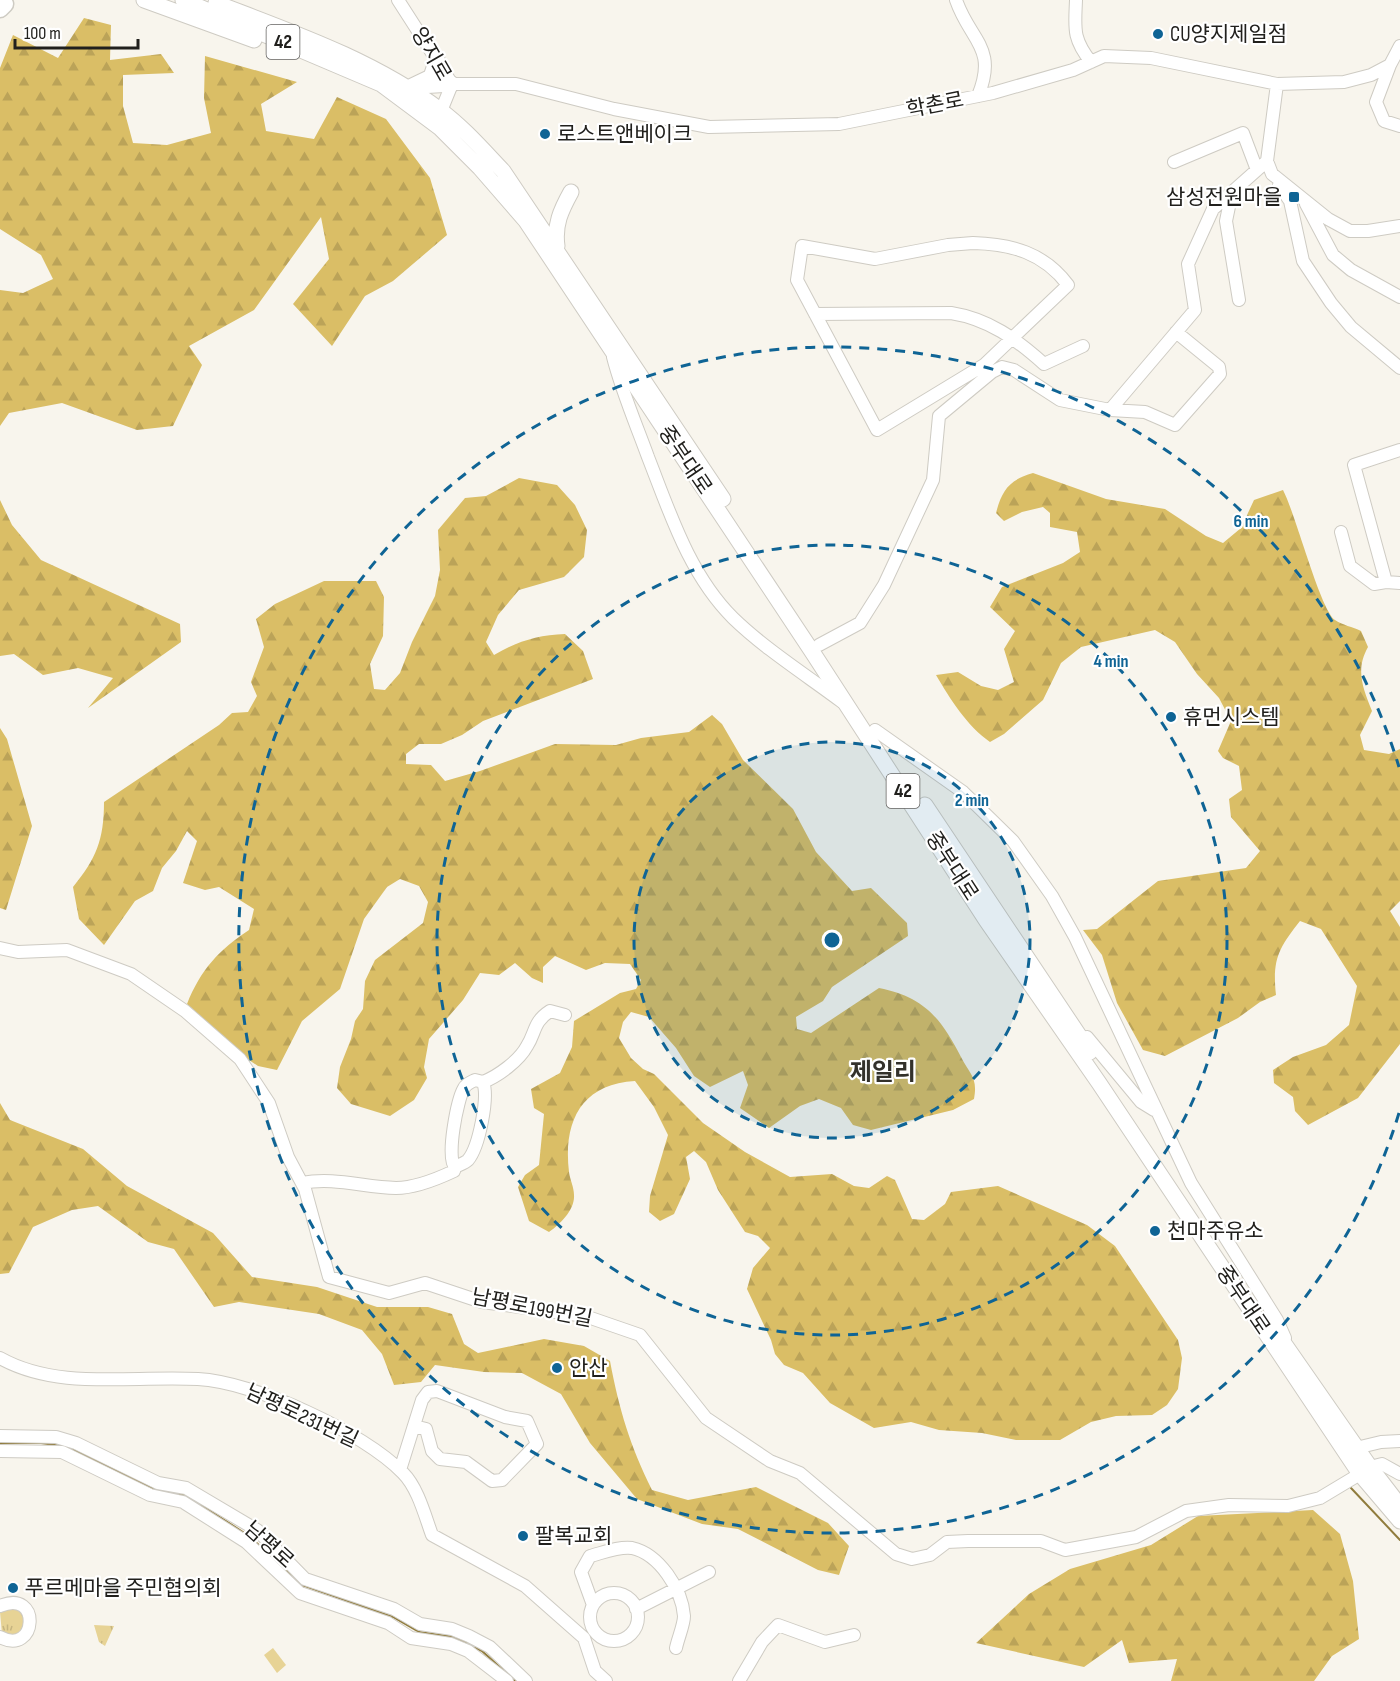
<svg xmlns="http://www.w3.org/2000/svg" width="1400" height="1681" font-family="'Sofia Sans Condensed','Noto Sans KR',sans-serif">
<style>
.forest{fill:url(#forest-firs)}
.park{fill:url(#park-tufts)}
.garden{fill:#e7d395}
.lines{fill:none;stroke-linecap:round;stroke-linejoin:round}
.stream{stroke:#907c3d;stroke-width:2}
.minor-casing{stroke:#cecbc3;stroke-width:14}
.major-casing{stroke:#cecbc3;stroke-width:17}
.highway-casing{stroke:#cecbc3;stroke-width:19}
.minor{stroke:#fff;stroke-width:12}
.major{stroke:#fff;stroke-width:15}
.highway{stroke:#fff;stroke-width:16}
.ring{fill:none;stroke:#0f6495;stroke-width:3;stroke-dasharray:10 8}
.poi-dot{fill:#0f6495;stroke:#fff;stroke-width:2}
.labels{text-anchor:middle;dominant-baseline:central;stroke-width:4.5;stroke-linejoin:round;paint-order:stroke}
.shield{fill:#fff;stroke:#646361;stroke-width:1.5}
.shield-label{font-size:20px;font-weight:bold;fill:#21201d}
.poi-label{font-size:21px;fill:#21201d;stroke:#fff;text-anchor:start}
.street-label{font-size:21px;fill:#21201d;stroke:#fff}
.quarter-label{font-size:24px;font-weight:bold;fill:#33312b;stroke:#fff}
.centre{fill:#0f6495;stroke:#fff;stroke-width:3}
.ring-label{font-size:18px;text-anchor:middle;font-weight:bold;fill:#0f6495;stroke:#fff;stroke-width:4.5;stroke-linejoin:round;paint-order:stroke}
</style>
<defs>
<pattern id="forest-firs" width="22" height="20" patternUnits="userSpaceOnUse" patternTransform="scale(1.5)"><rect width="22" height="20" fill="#dabe66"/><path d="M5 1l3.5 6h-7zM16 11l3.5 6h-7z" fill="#bba358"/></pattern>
<pattern id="park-tufts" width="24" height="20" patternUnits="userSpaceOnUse" patternTransform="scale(1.5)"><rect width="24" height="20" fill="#e7d395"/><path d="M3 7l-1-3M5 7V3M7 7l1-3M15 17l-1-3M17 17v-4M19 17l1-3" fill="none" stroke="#c6b580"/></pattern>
</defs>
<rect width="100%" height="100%" fill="#f8f5ed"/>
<path class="forest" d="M84 18 111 25 110 60 161 54 174 73 123 75V106L133 143 167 145 211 133 204 98 205 56 297 82 261 104 266 131 314 139 337 97 386 119 430 178 447 235 393 281 365 296 332 346 293 304 329 259 321 217 254 310 189 346 202 365 173 426 137 430 62 403 9 413 0 426V290L23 293 53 279 41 255 0 229V68L13 35 58 58Z
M1033 473 1106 499 1165 509 1206 536 1223 543 1241 528 1254 500 1283 490C1296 515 1320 609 1335 620 1342 625 1353 627 1361 631L1368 647C1355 670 1363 688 1372 711L1360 735 1364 750 1389 754 1400 749V901L1390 911 1400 927V1044L1358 1098 1308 1125 1295 1111 1293 1097 1274 1083 1273 1070 1293 1057 1326 1045 1349 1025 1357 986 1321 929 1300 921C1279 948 1272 959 1276 995L1260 1002 1238 1018 1165 1056 1143 1050 1117 1003 1102 955 1083 930 1097 929 1158 881 1246 868 1260 851 1231 817 1229 799 1242 790 1239 766 1223 758 1218 751 1231 721 1219 698 1197 674 1175 642 1155 630 1081 647 1061 663 1043 700 1004 734 990 742C967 726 950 699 936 675L958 672 981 686 998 690 1014 682 1004 649 1015 631 990 607 1002 587 1063 563 1080 552 1077 532 1050 527V513L1043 507 1022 512 1004 521 996 513C1002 490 1009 480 1033 473Z
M519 478 557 485 575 505 587 530 584 557 564 577 519 590 498 615 486 642 494 655C518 641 538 635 565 634L583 651 593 679 483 721 462 735 441 744H419L406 754V764L431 765 445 781 480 771 555 744 616 745 641 738 689 732 712 715 722 724 743 760 793 809 816 852 852 891 871 888 907 923 908 936 832 987 823 1001 796 1017 797 1029 811 1033 879 988C924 997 941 1018 961 1057 970 1075 978 1077 974 1099L953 1110 871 1130 853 1125 841 1108 819 1099 800 1106 769 1128 740 1108 748 1085 743 1071 710 1087 694 1076 676 1048 649 1017 631 1012 623 1022 619 1038 631 1058 643 1069 654 1074 703 1123 745 1152 790 1177 832 1174 854 1186 869 1188 887 1176 895 1180 912 1219 924 1220 945 1204 951 1192 998 1186 1087 1225 1115 1246 1178 1340 1182 1358 1178 1389 1167 1405 1152 1415 1116 1416 1091 1422 1060 1440H1016L982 1433 939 1430 911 1422 874 1428 830 1403 803 1373 784 1365 775 1354 771 1340 747 1289 753 1268 770 1248 758 1236 745 1232 718 1190 706 1162 694 1151 686 1157 690 1179 674 1214 660 1221 649 1212 650 1196 668 1135 654 1107 635 1081C581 1084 563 1122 569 1172 570 1180 574 1187 574 1195 575 1210 560 1224 549 1232L529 1221 518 1187 525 1175 539 1165 544 1114 534 1108 531 1089 560 1073 572 1047 574 1021 620 993 636 989 641 980 630 964 605 963 586 970 555 956 543 967V983L532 978 515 963 499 975 480 973 463 1000 429 1039 424 1067 427 1078 414 1100 390 1116 351 1104 337 1088 340 1067 351 1039 355 1021 363 1009 365 981 375 960 423 923 428 902 419 886 400 879 387 887 364 919 340 989 302 1021 277 1070 258 1066 240 1054 187 1004C201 969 219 950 249 930L254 909 219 887 205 890 183 883 197 841 187 831 176 851 162 868 153 891 135 901 104 945 79 919 73 887C96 859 104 840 104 802L219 725 232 713 248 712 257 696 251 682 264 647 256 619 275 604 324 581H376L384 597 383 636 370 664 374 689 385 690 400 673 412 642 435 596 440 570 438 530 465 498 486 496Z
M0 500 12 525 41 560 180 624 181 642 88 708 113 678 78 668 43 675 14 654 0 656Z
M0 728 7 739 32 826 6 910 0 908Z
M0 1103 10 1120 83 1149 127 1186 213 1233 252 1277 317 1287 377 1307H428L452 1314 464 1344 478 1353 544 1339 584 1346 610 1361C619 1409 630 1446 652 1490L688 1500 756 1487 828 1523 849 1546 839 1575 818 1570 738 1529 702 1524 637 1499 590 1443 561 1394 522 1373 484 1372 435 1365 421 1382 394 1385 382 1354 362 1330 319 1314 239 1302 214 1307 174 1249 148 1242 98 1206 72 1210 33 1227 9 1273 0 1274Z
M1313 1510 1340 1534 1353 1581 1359 1639 1332 1656 1314 1681H1171L1177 1659 1129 1663 1122 1640 1084 1667 976 1643 1029 1594 1070 1569 1151 1545 1198 1516Z"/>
<path class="park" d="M4 1608 21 1610 26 1624 15 1636 2 1634 0 1612Z
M94 1625 114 1626 105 1646 99 1642Z"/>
<path class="garden" d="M273 1648 286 1665 277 1673 264 1655Z"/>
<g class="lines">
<path class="stream" d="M0 1443H41L68 1447 157 1490 187 1496 249 1536 302 1585 393 1617 419 1632 454 1637 482 1651 515 1681
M1351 1488 1400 1540"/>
<g class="minor-casing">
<path id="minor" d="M398 0 452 84
M956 0C970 41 998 47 978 96
M1076 0C1075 28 1072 38 1091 62
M1390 65 1376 102 1384 121 1400 126
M452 84H516L614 109 709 127 839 124 993 93 1073 70 1104 56 1151 58 1277 84 1344 82 1371 75 1390 65 1400 46
M1277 84 1267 161 1272 174 1328 219 1350 231H1368L1400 226
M441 111 452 84
M1174 162 1243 133 1257 170
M1279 185 1290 201 1303 261 1331 303 1351 327 1400 368
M1232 192 1226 221 1239 300
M1306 204 1333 255 1351 270 1400 297
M973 243C1012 244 1044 253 1068 285L984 365 877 430 797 280 802 246 875 259 948 245Z
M815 314 951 313C989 319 1016 339 1044 364L1083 346
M613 357C622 392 636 424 648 457 670 513 689 574 733 618 765 649 806 675 842 702
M1110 410 1195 310 1188 264 1213 209 1267 161
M1400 450 1354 465 1386 582 1400 583
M1341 532 1350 566 1374 584 1386 582
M819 645 860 623 884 585 933 480 939 416 992 372 1002 367 1014 370 1060 400 1110 410 1145 412 1175 425 1220 374 1219 367 1176 332
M875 730 963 792 1013 841 1052 896 1075 937 1191 1183 1277 1320 1285 1338
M0 948 18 952 67 950 131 974 185 1011 240 1059 269 1103 288 1157 305 1189 329 1277 389 1293 425 1283 482 1302 585 1316 640 1335 706 1418 770 1461 800 1473 896 1554 912 1559 930 1555 947 1542 968 1541H1041L1065 1550 1136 1537 1186 1511 1229 1505 1288 1506 1320 1498 1360 1474
M1087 1037 1141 1102 1154 1110
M483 1082C498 1076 519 1061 527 1046 536 1032 533 1022 550 1011L565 1015
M302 1183C334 1177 363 1187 396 1188 415 1188 437 1179 454 1171L455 1167C459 1165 465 1163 468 1160 479 1147 489 1097 483 1082L475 1080C471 1082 466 1084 464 1088 457 1100 446 1158 455 1167
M0 1358C59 1391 132 1375 198 1379 255 1382 363 1432 403 1473 418 1488 425 1516 432 1535L525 1586 584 1638 595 1671 606 1681
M0 1436 56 1437 76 1443 158 1483 186 1488 257 1530 305 1579 394 1609 420 1624 452 1629 469 1636 490 1647 526 1681
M1356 1448 1381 1442 1400 1441
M0 1451 62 1452 150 1495 183 1502 246 1542 300 1593 388 1623 411 1638 451 1644 468 1651 507 1681
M1370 1467 1382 1464 1400 1474
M400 1470 422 1400 428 1392 437 1391 505 1417 527 1421 537 1444 502 1480 492 1481 466 1462 440 1459 432 1451 426 1429 414 1426
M590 1617a24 24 0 1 1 48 0a24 24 0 1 1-48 0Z
M593 1605 581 1572 590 1556C602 1553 620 1546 632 1548 659 1554 682 1589 684 1616 684 1625 678 1638 676 1648
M0 1606C42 1588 37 1657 0 1637
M636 1609 709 1572
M739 1681 762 1642 778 1625 825 1642 854 1635"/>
</g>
<g class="major-casing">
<path id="major" d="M144 0 254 40
M183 0 381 84 440 128 480 168 526 221 813 653 986 920 1099 1083 1360 1474 1400 1521
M216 3C294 33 373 60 440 110 463 127 483 150 503 171L723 499
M419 86 452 84
M408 88 431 77 437 59
M557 246C554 225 561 210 571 192
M925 805 1090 1052
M1274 1329 1370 1467 1400 1506"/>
</g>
<g class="highway-casing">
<path id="highway" d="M0 9 5 4"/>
</g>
<use href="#minor" class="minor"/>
<use href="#major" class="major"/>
<use href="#highway" class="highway"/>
</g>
<circle cx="832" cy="940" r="198" fill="#0f6495" fill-opacity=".12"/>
<g class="ring">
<circle cx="832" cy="940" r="198"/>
<circle cx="832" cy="940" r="395"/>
<path d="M1399 1113A593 593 0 1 1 1399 767"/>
</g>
<g class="poi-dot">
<circle cx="1158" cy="34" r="6"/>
<circle cx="545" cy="134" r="6"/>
<rect x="1288" y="191" width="12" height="12" rx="3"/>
<circle cx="1171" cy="717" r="6"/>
<circle cx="1155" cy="1231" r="6"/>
<circle cx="557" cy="1368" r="6"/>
<circle cx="523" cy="1536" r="6"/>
<circle cx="13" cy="1588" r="6"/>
</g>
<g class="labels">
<g class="shield">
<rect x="266.5" y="25" width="33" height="34" rx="4.5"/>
<rect x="886.5" y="774" width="33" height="34" rx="4.5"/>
</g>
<g class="shield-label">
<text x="283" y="42">42</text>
<text x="903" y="791">42</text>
</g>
<g class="poi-label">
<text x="1170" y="34">CU양지제일점</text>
<text x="557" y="134">로스트앤베이크</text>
<text x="1282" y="197" text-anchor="end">삼성전원마을</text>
<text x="1183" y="717">휴먼시스템</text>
<text x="1167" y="1231">천마주유소</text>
<text x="569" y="1368">안산</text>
<text x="535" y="1536">팔복교회</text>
<text x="25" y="1588">푸르메마을 주민협의회</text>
</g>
<g class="street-label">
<text transform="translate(431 54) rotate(60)">양지로</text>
<text transform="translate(935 105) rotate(-11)">학촌로</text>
<text transform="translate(685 460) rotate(56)">중부대로</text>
<text transform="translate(952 866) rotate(57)">중부대로</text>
<text transform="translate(1243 1300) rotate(56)">중부대로</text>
<text transform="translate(532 1308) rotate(11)">남평로199번길</text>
<text transform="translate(302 1416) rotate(25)">남평로231번길</text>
<text transform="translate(269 1545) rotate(42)">남평로</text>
</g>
<g class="quarter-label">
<text x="883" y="1072">제일리</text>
</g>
</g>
<circle cx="832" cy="940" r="9" class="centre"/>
<g class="ring-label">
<text x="1251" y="527">6 min</text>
<text x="1111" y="667">4 min</text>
<text x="972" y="806">2 min</text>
</g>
<path d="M15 39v9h123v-9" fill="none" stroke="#21201d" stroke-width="3"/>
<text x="24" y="39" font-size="18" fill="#21201d" stroke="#ffffff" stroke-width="4.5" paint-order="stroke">100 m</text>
</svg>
